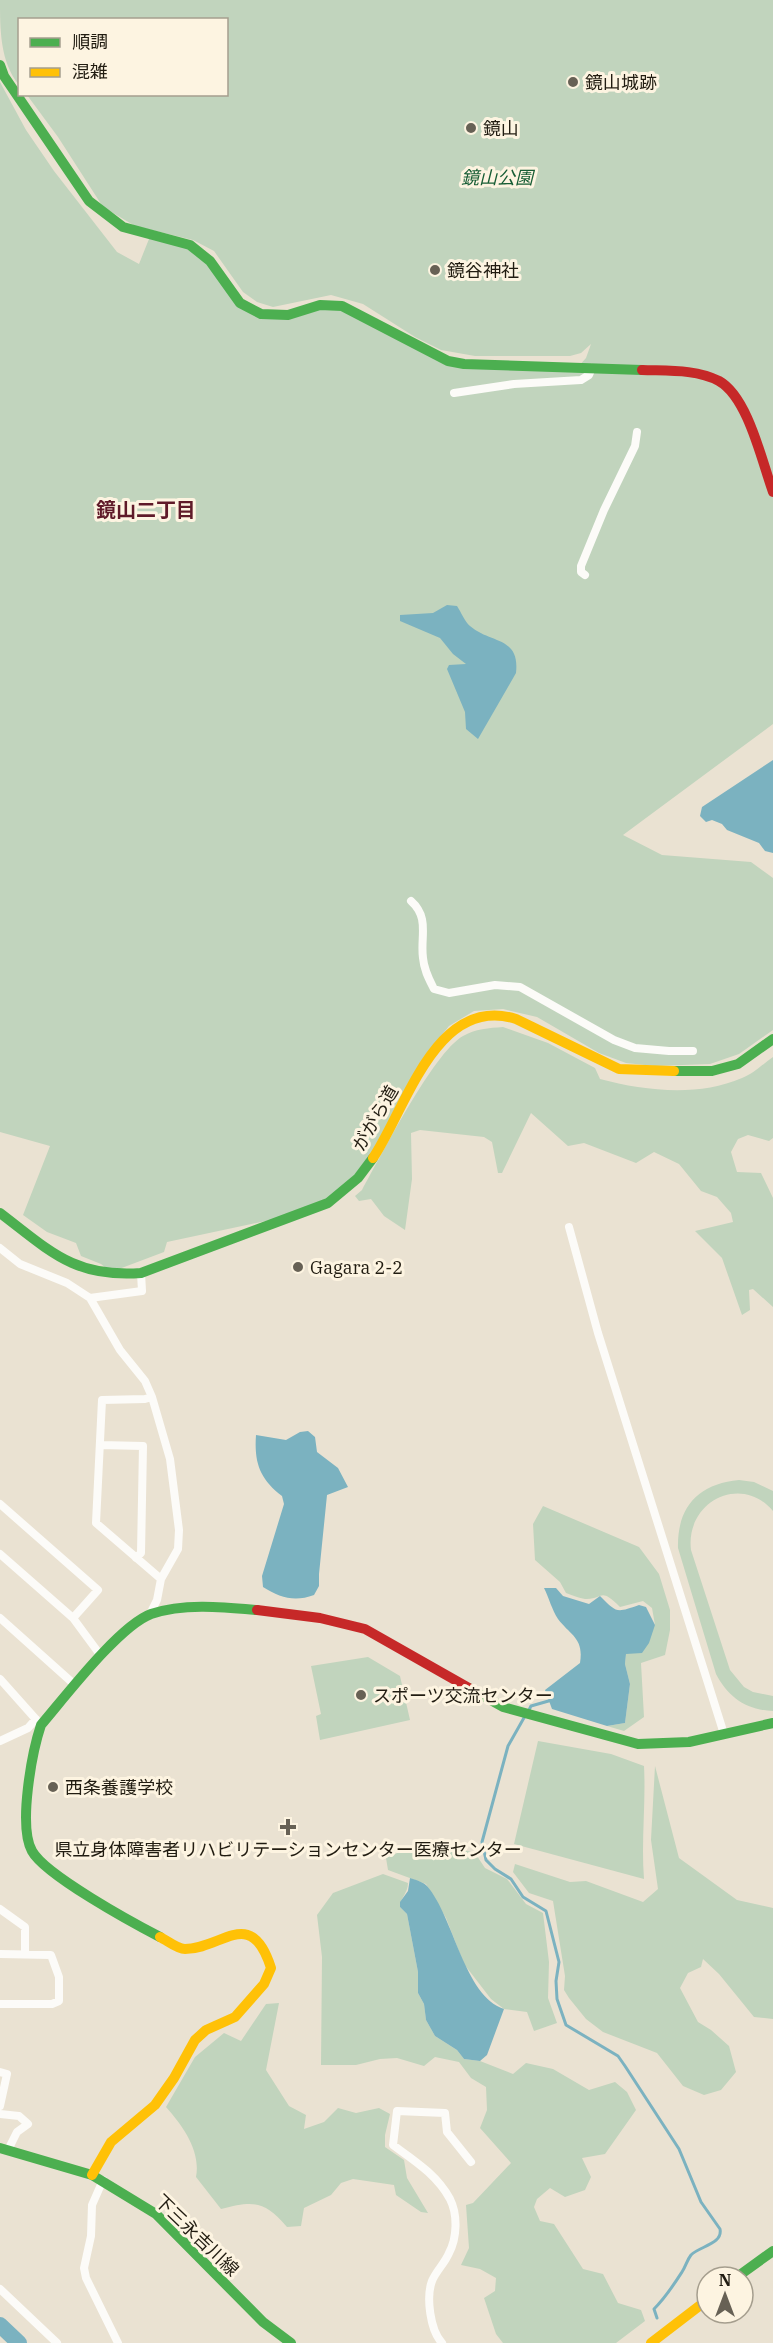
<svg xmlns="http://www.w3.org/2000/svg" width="773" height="2343" font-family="'IBM Plex Serif','Noto Sans JP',serif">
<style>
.green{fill:#c1d4bd}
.water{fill:#7bb2c0}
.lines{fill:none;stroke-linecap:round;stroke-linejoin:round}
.stream{stroke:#7bb2c0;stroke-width:3}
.river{stroke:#7bb2c0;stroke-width:16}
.street{stroke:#fcfbf8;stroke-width:8}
.fast{stroke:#4caf50;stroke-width:10}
.slow{stroke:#ffc107;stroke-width:10}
.jam{stroke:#c62828;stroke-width:10}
.poi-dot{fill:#676155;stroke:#fdf4e1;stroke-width:2}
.labels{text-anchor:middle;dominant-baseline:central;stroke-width:6;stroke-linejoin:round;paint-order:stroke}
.poi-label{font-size:18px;fill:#211c11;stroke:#fdf4e1;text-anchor:start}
.park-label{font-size:18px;font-style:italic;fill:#175d35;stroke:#fdf4e1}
.street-label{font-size:18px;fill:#211c11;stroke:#fdf4e1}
.neighbourhood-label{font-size:20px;font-weight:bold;fill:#5f1a29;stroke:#fdf4e1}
</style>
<rect width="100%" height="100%" fill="#eae2d2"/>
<path class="green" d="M0 0H773V724L623 835 662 855 751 862 773 878V1030L739 1054 710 1064 655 1066 626 1063 599 1053 537 1017 503 1009 474 1011 449 1026 430 1050 382 1149 317 1210 167 1242 164 1252 111 1272 101 1264 81 1256 76 1243 47 1232 23 1215 50 1146 0 1132V82L26 130 54 171 117 252 139 264 151 234 190 245 240 303 261 314 342 306 448 361 577 368 586 358 591 344 581 353 570 356H475L441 350 415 337 363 304 331 295 273 307 257 302 243 292 214 251 193 240 135 226 103 207 58 137 27 95 226 94V20H20L19 85C0 62 0 29 0 0Z
M503 1027 548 1043 595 1068 600 1079C645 1091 698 1097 742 1078 753 1074 763 1064 773 1057V1138L769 1141 748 1135 738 1139 731 1152 737 1172 761 1173 773 1198V1307L753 1289 749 1290 750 1310 742 1315 722 1258 695 1231 733 1222 731 1213 717 1197 701 1191 679 1164 654 1152 636 1163 584 1143 568 1146 531 1113 502 1173H498L492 1142 484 1137 420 1130 411 1133 412 1179 405 1230 384 1216 371 1199 359 1201 355 1196 362 1190C381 1156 433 1053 463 1036 475 1029 489 1028 503 1027Z
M739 1480 754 1482 773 1491V1511C741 1473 685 1502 691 1550L730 1670 744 1687 753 1692 773 1696V1711C746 1710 728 1697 716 1674L678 1548C677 1507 698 1484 739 1480Z
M543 1506 639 1547 659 1574 670 1610V1630L665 1655 641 1663 644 1717 624 1731 607 1726 625 1723 630 1684 625 1664 626 1654 655 1625 652 1608 643 1601 620 1607C599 1586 604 1600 585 1599 579 1598 572 1595 566 1593L560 1582 535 1560 533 1524Z
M368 1657 400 1676 410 1720 320 1740 316 1716 321 1714 311 1666Z
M538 1741 611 1754 644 1766C646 1804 641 1841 644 1879L514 1844Z
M655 1766 679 1858 737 1900 773 1908V2019L754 2017 719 1974 703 1959 701 1967 688 1973 680 1988 698 2022 711 2030 729 2046 736 2072 721 2090 704 2095 683 2086 657 2053 603 2032 586 2019 569 1998 564 1990 565 1976 553 1901 529 1893 513 1872 515 1864 570 1882 586 1881 643 1902 658 1889 651 1840Z
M426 1840 475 1853 485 1868 507 1879 526 1904 543 1913 549 1962 548 1998 557 2023 534 2031 527 2012 504 2009 491 1999 464 1964 446 1918 426 1884 388 1870 386 1858Z
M383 1874 408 1883C408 1893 400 1898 400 1907L407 1914 418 1972V1993L424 2004 426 2020 435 2036 457 2050 464 2059 480 2061 513 2074 526 2063 553 2069 589 2090 615 2082 627 2092 636 2110 605 2154 582 2158 591 2177 585 2190 565 2197 550 2188 537 2199 534 2207 540 2221 554 2224 583 2269 603 2274 618 2303 641 2310 645 2321 616 2343H503L496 2334 484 2298 495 2291 496 2278 480 2269 461 2265 469 2248 466 2205 473 2203 511 2163 480 2128 487 2110 486 2087 471 2078 459 2062 435 2057 424 2066 397 2058 380 2059 356 2065H321L322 1957 317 1915 333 1893Z
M279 2003 266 2070 289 2106 306 2115 304 2129 324 2122 338 2108 356 2113 379 2108 390 2114 385 2135V2147L404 2160 407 2178 428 2213 421 2212 396 2195 394 2185 353 2179 341 2183 331 2195 304 2208 301 2226 287 2227C264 2200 253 2201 221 2209L196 2177C201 2151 183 2126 166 2107L195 2057 224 2033 241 2041 266 2004Z"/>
<path class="water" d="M447 605 457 606C461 612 465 622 470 626 491 644 520 636 516 673L478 739 466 729 465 712 447 669 449 665 466 664 453 654 440 638 400 621V615L433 613Z
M773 760V853L765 851 759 843 727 830 722 824 712 820 706 822 700 816 702 807Z
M308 1431 315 1437 317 1452 338 1468 348 1487 327 1495 319 1574V1586L314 1595C295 1602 280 1598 263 1587L262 1576 284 1504 282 1496C260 1479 254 1463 256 1435L286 1440 300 1432Z
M544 1588H556L563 1596 589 1604 600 1596C617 1613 616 1613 639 1605L646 1607 655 1625 649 1643 642 1653 626 1654 625 1664 630 1684 625 1723 607 1726 552 1709 545 1690 580 1663C584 1638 571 1636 558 1619 552 1610 549 1598 544 1588Z
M410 1878C416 1880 423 1882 427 1886 454 1917 464 1996 504 2009L487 2055 480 2061 464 2059 457 2050 435 2036 426 2020 424 2004 418 1993V1972L407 1914 400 1907V1902L408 1891Z"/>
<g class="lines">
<path class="stream" d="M529 1710 531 1706 552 1700
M525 1716 508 1746 482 1842 486 1860 495 1869 511 1879 523 1897 546 1911 559 1962 556 1981 557 1999 566 2025 618 2056 625 2066 679 2149 701 2202 720 2229C723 2244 700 2246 691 2255 687 2260 686 2266 682 2272 673 2286 666 2297 654 2309L657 2318"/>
<path class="river" d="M0 2325 19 2343"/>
<path class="street" d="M454 393 514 384 581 380 589 375 592 368
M585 575 581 572V566L604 510 635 446 637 432
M411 901C430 918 420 937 423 958 424 970 429 979 434 989L449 993 495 985 520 987 614 1040 635 1048 669 1051H693
M569 1227 598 1333 724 1734
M0 1248 20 1264 67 1283 90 1298 120 1350 145 1381 152 1397 170 1459 179 1530 178 1549 161 1579 157 1600 150 1614
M90 1298 142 1291 141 1273
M152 1397 145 1399 102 1400 96 1523 161 1579
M100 1445 143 1446 141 1553 136 1558
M0 1504 98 1590 73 1618
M0 1554 73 1618 101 1656
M0 1618 75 1685
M0 1679 41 1725
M0 1741 28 1728 36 1719
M0 1909 25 1927V1954
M0 1954 51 1955 59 1977V2001L52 2004H0
M0 2072 7 2074 0 2106
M0 2114 19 2116 28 2124 17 2132 8 2150
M103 2180 92 2205 91 2236 84 2268 86 2278 118 2343
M0 2289 57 2343
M442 2343C430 2330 426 2297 432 2281 436 2271 445 2263 449 2253 457 2238 458 2215 450 2199 437 2175 415 2161 393 2145L397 2111 445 2113 447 2132 471 2162"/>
<path class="fast" d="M0 65 4 76 89 201 123 227 190 245 210 261 240 303 261 314 288 315 320 305 342 306 448 361 464 364 642 370
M674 1071H712L738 1064 773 1039
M0 1213C50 1251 74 1278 141 1273L328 1203 358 1178 373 1158
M469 1688 503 1707 638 1744 689 1742 773 1723
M160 1937C133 1923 45 1875 32 1851 18 1826 32 1752 41 1725 65 1697 119 1626 151 1614 184 1603 223 1607 257 1610
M0 2148 92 2175 156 2214 263 2322 291 2343
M737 2277 773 2251"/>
<path class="slow" d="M373 1158C406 1109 436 994 516 1019L619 1069 674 1071
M92 2175 111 2142 155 2105 174 2078 195 2040 206 2030 235 2017 264 1984 271 1968C251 1905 222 1949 185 1949 177 1949 168 1941 160 1937
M651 2343 707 2300"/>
<path class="jam" d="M642 370C667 371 696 369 719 381 748 397 762 462 773 492
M257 1610 320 1618 365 1629 469 1688"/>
</g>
<g class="poi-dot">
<circle cx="573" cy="82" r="6"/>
<circle cx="471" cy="128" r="6"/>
<circle cx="435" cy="270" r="6"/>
<circle cx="298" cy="1267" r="6"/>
<circle cx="361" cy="1695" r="6"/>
<circle cx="53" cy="1787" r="6"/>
<path d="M285 1818h6v6h6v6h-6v6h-6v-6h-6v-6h6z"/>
</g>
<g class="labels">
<g class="poi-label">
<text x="585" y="82">鏡山城跡</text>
<text x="483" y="128">鏡山</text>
<text x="447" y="270">鏡谷神社</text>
<text x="310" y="1267">Gagara 2-2</text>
<text x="373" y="1695">スポーツ交流センター</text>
<text x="65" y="1787">西条養護学校</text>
<text x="288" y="1849" text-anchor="middle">県立身体障害者リハビリテーションセンター医療センター</text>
</g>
<g class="park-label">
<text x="497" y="177">鏡山公園</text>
</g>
<g class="street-label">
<text transform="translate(375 1118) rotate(-60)">ががら道</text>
<text transform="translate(197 2235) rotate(44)">下三永吉川線</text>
</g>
<g class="neighbourhood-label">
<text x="146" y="509">鏡山二丁目</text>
</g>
</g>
<rect x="18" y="18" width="210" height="78" fill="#fdf4e1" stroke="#a59e8e" stroke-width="1.5"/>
<rect x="30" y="38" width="30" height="9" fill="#4caf50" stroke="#a59e8e" stroke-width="1.5"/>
<text x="72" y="48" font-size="18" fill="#211c11">順調</text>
<rect x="30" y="68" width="30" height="9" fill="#ffc107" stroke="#a59e8e" stroke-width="1.5"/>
<text x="72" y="78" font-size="18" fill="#211c11">混雑</text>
<g transform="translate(725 2295)"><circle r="28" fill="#fdf4e1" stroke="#a59e8e" stroke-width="1.5"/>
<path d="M0-4.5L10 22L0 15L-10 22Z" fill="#676155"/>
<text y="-9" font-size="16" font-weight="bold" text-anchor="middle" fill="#211c11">N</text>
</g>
</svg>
